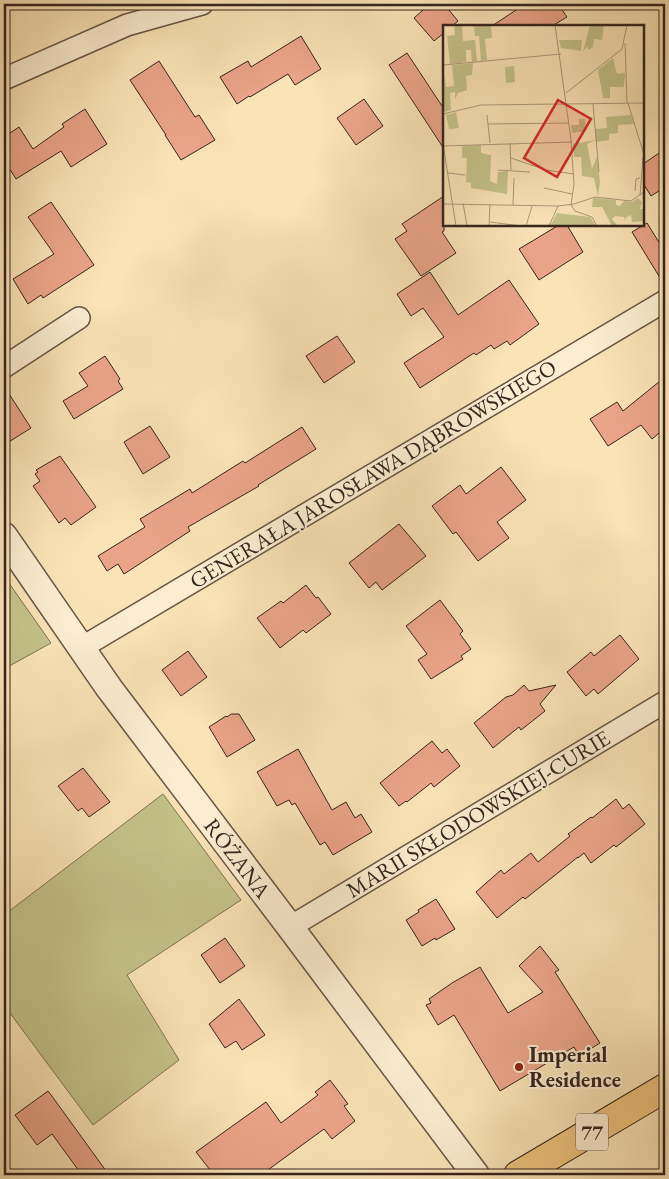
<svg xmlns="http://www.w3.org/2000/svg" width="669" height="1179" font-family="'EB Garamond',serif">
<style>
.green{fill:#c4c28a;stroke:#7d7354}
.building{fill:#eaa489;stroke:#36241e}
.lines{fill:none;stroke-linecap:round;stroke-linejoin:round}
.minor-casing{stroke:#675444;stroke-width:24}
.tertiary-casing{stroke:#675444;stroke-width:29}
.primary-casing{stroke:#36241e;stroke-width:30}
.minor{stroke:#fcedd0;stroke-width:21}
.tertiary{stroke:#fcedd0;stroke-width:26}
.primary{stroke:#edc27c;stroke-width:28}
.poi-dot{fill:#8f2418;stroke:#fcedd0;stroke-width:2}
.labels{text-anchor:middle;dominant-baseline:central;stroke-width:4;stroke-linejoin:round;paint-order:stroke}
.shield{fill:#fcedd0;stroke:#716053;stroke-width:1}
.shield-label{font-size:21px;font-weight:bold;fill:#36241e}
.street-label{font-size:22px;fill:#36241e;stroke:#fcedd0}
.poi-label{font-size:22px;font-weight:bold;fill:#36241e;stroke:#fcedd0;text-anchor:start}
.inset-road{fill:none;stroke:#ac977a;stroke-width:1}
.view{fill:#d62828;fill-opacity:0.15;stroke:#d62828;stroke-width:2.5}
.inset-edge{fill:none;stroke:#36241e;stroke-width:2.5}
</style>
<rect width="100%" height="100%" fill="#fae3b7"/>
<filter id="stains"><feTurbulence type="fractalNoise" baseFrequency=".004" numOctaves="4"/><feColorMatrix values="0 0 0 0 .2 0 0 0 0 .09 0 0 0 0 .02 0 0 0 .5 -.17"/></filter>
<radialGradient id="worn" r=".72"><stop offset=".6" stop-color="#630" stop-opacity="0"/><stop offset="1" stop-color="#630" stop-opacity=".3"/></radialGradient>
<path class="green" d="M4 576 51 643 4 669Z
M163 794 241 900 127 975 179 1060 93 1125 4 1005V915Z"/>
<path class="building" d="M430 4H444L458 21 452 26H444V33L434 41 414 18Z
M525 4H558L567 17 552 26H492Z
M301 36 321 69 295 85 288 74 250 97 249 96 237 104 220 77 248 61 251 67Z
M407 53 444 109V149L389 65Z
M159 61 195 117 199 115 215 140 181 160 165 135H166L130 80Z
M364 99 383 126 356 145 337 118Z
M85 109 107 144 71 167 61 151 16 179 4 160V137L19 127 33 149 64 127 62 124Z
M665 149V187L651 196 643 183V164Z
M444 196V231L442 232 456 253 421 276 395 239 407 231 402 224Z
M51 202 94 265 43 298 41 295 28 304 13 279 54 254 28 217Z
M647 223 665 252V286L632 232Z
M559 225H567L583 252 539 280 519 249Z
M430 272 458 315 509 280 539 324 510 345 507 341 494 349 491 345 476 355 474 353 420 388 404 363 444 337 423 308 411 316 397 294Z
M337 336 355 362 324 383 306 356Z
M105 356 120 379 118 381 123 389 74 419 63 401 88 386 79 373Z
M665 377V428L652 439 641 425 608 446 590 419 617 402 623 411Z
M4 386 31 428 4 445Z
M150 426 170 457 143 474 124 442Z
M302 427 316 449 258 485 259 486 188 527 190 531 124 574 118 564 107 571 98 556 145 527 140 519 190 489 192 493 243 461 245 463Z
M60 456 96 507 71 525 65 518 59 523 33 486 40 481 35 474 38 472 36 470Z
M501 467 526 500 497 522 509 538 478 561 456 532 453 534 432 506 460 485 466 494Z
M399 524 426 556 382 590 376 582 369 588 349 563Z
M306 585 316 598 318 597 331 614 306 633 303 630 280 648 257 618 281 601 283 603Z
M440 600 463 631 460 634 471 649 461 656 463 659 431 679 418 660 427 654 406 626Z
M620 635 639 659 598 694 594 689 586 696 567 672 591 652 594 656Z
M188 651 207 677 181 696 162 670Z
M524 685 529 691 556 685 540 704 545 711 521 730 519 727 493 748 474 723 506 697 513 695Z
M231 714H239L255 740 227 757 209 727 226 716 227 717Z
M432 741 442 753 447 749 460 766 434 787 431 783 407 802 406 801 399 806 380 783Z
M298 749 332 810 346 802 355 818 361 814 372 832 333 855 325 842 320 845 295 803 292 805 289 800 277 806 257 772Z
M83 768 110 802 89 817 82 808 78 811 58 786Z
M616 799 623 809 629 804 645 824 616 847 614 845 591 863 584 853 578 858V857L525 899 523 897 497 918 476 892 501 870 504 874 531 853 538 862 570 836 568 834 591 817 592 818Z
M436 899 455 929 436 940 435 938 422 946 406 920 419 912 418 910Z
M225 938 245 966 220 983 201 955Z
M540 946 559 970 555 972 600 1043 579 1056 574 1047 500 1091 454 1015 438 1025 426 1005 431 1003 429 999 452 983 480 967 508 1013 543 992 519 966Z
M239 999 265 1035 242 1050 236 1041 225 1048 209 1024Z
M330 1080 348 1104 344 1106 355 1121 332 1139 324 1129 261 1175H214L196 1152 266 1102 281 1123 318 1095 315 1092Z
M48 1091 54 1099 109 1175H82L52 1134 37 1145 15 1115Z"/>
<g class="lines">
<g class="minor-casing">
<path id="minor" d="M4 79 127 25 202 4
M4 367 79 318
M81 648 665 301
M290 927 665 702"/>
</g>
<g class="tertiary-casing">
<g id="tertiary">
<path id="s1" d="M4 536 109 688 290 927 476 1175"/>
</g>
</g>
<g class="primary-casing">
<path id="primary" d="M518 1175 665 1088"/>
</g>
<use href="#minor" class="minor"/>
<use href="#tertiary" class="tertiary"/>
<use href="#primary" class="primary"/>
</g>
<circle class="poi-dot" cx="519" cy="1067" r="5"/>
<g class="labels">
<rect class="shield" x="576" y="1113.5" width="32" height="37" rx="4"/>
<g class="shield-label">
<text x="592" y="1132">77</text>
</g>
<g class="street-label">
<text transform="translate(373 474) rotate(-31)">GENERAŁA JAROSŁAWA DĄBROWSKIEGO</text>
<text transform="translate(478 814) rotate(-31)">MARII SKŁODOWSKIEJ-CURIE</text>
<text stroke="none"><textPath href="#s1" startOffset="398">RÓŻANA</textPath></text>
</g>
<g class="poi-label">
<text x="529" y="1054">Imperial<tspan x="529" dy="25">Residence</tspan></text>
</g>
</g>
<g transform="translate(443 25)">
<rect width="201" height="201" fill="#fae3b7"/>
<path d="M11 0H19L20 16 32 15 34 36 29 37 28 25H23V37L7 39 4 11 12 10ZM31 0H48L49 13 42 14 44 35 38 36 36 11H32ZM147 0H161L159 15 151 14 150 22 145 25 144 21 140 27ZM116 15H139L138 26 118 23ZM170 33 174 49 182 48 181 62H167V73H160L155 45ZM30 38 29 50 23 51 24 65 15 68 12 74V67L7 68 8 85 1 87 0 40 3 62 11 61 9 40ZM71 41 72 57 63 58 62 42ZM13 87 16 103 6 104 3 90ZM188 90 191 99 175 100V108L166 109V115L153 117 152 104 164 103 163 92ZM136 94H142L143 106 129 108 128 100H136ZM152 115 144 119 149 144 154 131 157 157 155 171 151 153 139 151 138 132H131L130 119ZM38 120V128L48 130 47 156 54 159 55 147 65 146 64 169 28 163V158L23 157 24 133H19V121ZM150 173 173 175V180L177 181 181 176 189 177 195 173 199 177 197 184H201V196L189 197 188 190 183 192 182 196 181 192 172 191 169 194 175 201H169L159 182H149ZM117 182 114 188 147 192 153 201H107Z" fill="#c4c28a"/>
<path class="inset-road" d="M112 0 128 115 131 159 128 180M182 18 184 78M0 40 118 29M123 68 179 24 184 0M185 78 202 133M150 79 156 147M0 89 38 80 202 78M44 90 47 118M45 99 126 98M67 118 68 145M0 119 13 201M0 121 129 117M68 133 103 145 131 149M55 145 87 147M5 148 22 150M101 163 129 169M192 166 193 154 197 153M197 171 200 132M20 178 24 201M0 179 115 181 131 179 152 172 188 176 202 166M70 180 71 153M128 180 132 186 149 192 154 201M47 197 78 201M46 201 47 179M83 201 89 181M106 201 115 181"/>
<path class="view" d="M115 75 148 94 114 152 81 133Z"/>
<rect width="201" height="201" class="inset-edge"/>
</g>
<rect width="669" height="1179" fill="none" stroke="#fae3b7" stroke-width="20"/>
<rect x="5" y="5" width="659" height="1169" fill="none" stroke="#36241e" stroke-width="2.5"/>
<rect x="10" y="10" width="649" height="1159" fill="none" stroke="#36241e"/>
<rect width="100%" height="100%" filter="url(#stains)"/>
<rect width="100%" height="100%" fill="url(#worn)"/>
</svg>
